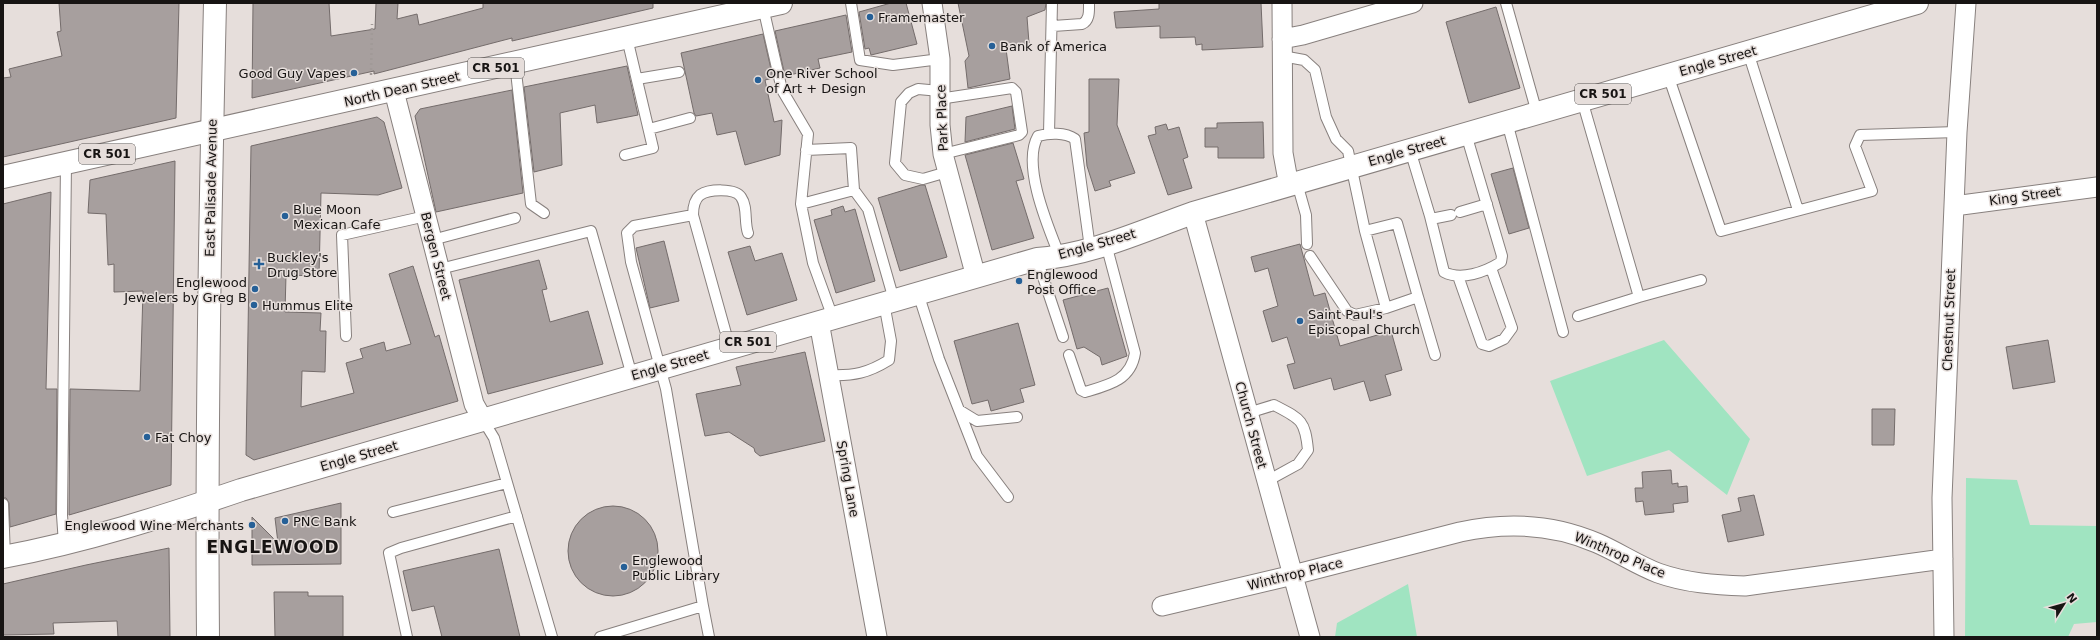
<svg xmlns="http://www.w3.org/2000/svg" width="2100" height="640" font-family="'DejaVu Sans',sans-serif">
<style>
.green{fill:#a0e4c1}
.building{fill:#a79f9e;stroke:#746c6b}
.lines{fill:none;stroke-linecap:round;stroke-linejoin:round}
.service-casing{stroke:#88807e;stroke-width:12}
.minor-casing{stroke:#88807e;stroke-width:21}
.secondary-casing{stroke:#88807e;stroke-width:24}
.primary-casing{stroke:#88807e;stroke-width:24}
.path{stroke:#a19a98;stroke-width:2.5;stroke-dasharray:2 3;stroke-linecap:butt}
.service{stroke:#fff;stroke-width:10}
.minor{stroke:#fff;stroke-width:19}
.secondary{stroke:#fff;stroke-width:22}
.primary{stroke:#fff;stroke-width:22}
.poi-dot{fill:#266097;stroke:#e6dedb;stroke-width:1.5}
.labels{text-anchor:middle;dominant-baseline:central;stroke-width:3;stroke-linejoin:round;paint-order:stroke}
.shield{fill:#e6dedb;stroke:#55514f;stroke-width:1}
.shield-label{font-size:12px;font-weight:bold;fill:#171413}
.poi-label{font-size:13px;fill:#171413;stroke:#e6dedb;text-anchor:start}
.street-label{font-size:13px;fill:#171413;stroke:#e6dedb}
.district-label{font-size:17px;font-weight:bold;letter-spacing:1px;fill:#171413;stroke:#e6dedb}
</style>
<rect width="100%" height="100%" fill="#e6dedb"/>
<path class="green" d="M1664 340 1750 439 1727 495 1669 450 1587 476 1550 381Z
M1966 478 2017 480 2030 525 2097 526V622L2074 624 2068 637H1965Z
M1408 584 1417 637H1335L1337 623Z"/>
<path class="building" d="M59 3H179L176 118 3 157V78L11 77 9 69 62 56 57 32 61 31Z
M253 3H329L331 36 375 29 376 3H398L397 19 417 14 419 25 483 8V3H653V8L512 41V38L374 74V71L252 98Z
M891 3H906L917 44 871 55 869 48 865 49 859 12Z
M958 3H1046L1045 10 1027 17 1029 43 1006 49 1010 79 968 88 965 61 969 56Z
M1159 3H1261L1263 47 1202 50V44L1196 45 1195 37 1160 38V26L1116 28 1114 12 1159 9Z
M1496 7 1520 88 1469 103 1446 22Z
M846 15 852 52 818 59 820 68 785 76 775 31Z
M763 34 773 78 765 80 774 122 782 120 780 155 745 165 736 131 717 135 712 113 696 116 694 113 681 53Z
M627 66 638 115 597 123 595 105 560 113 562 165 534 172 524 87Z
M1089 79H1119L1117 125 1135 173 1109 181 1111 186 1095 191 1087 166 1084 133 1089 132Z
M512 90 523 193 436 212 415 116 420 109Z
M1012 106 1015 129 965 142 966 117Z
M377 117 384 122 402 188 378 195 321 193 319 276 286 275 285 312 321 313 320 331H326L325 372 302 371 301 407 354 393 346 363 363 358 360 349 384 342 386 351 411 344 389 274 413 266 435 337 439 335 458 401 254 460 246 455 251 146Z
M1263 122 1264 158H1218V147H1205V128H1217V123Z
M1166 124 1168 130 1179 127 1188 157 1183 159 1192 188 1168 195 1148 136 1156 134 1155 127Z
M1013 143 1024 179 1016 181 1034 238 992 250 965 155Z
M175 161 171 485 69 515 70 389 140 391 143 291 114 292V264L108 265 106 214 88 213 90 180Z
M1513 168 1529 228 1509 234 1491 174Z
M921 185H925L947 257 900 271 878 198Z
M51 192 46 389H57L56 514 10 527 9 503 6 498H3V204Z
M843 206 845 212 855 209 875 281 836 293 814 220 832 215 831 210Z
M664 241 679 301 650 308 636 248Z
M1300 244 1314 296 1325 293 1340 346 1391 331 1402 370 1385 375 1391 395 1370 401 1364 381 1334 390 1331 378 1294 389 1287 365 1295 363 1287 337 1272 342 1263 311 1278 306 1268 268 1255 272 1251 257Z
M750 246 755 261 782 253 797 300 747 315 728 252Z
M539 260 547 289 542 290 550 322 588 311 603 364 488 394 459 280Z
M1108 288 1127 356 1102 365 1100 357 1084 347 1077 349 1063 300Z
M1018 323 1035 385 1020 389 1024 402 991 411 988 400 972 404 954 341Z
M2048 340 2055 382 2013 389 2006 347Z
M805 352 825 441 760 456 755 452 754 448 729 432 705 436 696 394 741 385 736 367Z
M1872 409H1895L1894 445H1872Z
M1671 470 1672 484 1678 483V487L1687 486 1688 502 1673 504 1674 512 1645 515 1643 501 1636 502 1635 488H1643L1642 472Z
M1754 495 1764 535 1728 542 1722 515 1741 511 1738 498Z
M341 503V564L252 565V517L278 543 275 518Z
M568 551a45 45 0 1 1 90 0a45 45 0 1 1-90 0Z
M169 548 170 637H118L117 621 53 623 54 634 3 635V584L86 565Z
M499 549 520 637H442L434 606 412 611 403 571Z
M274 592H308V596H343V637H275Z"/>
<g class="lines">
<g class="service-casing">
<path id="service" d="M851 3 860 60 893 65 940 59
M1506 3 1537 113
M763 7 782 90 808 134 801 204 813 263 833 318
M1053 26 1082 24C1090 20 1089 11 1089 3
M1748 52 1798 210
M1282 56 1304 60 1315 70 1326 117 1336 139 1348 151 1365 231 1386 308 1418 297 1397 223 1365 231
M515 63 531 204 544 213
M1668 75 1721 231 1872 191 1855 146 1860 135 1957 132
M637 79 679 72
M940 91 918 89 909 93 901 102 895 163 905 175 923 179 947 172
M939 99 1012 88 1016 92 1022 132 1019 135 943 154
M1582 100 1639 297 1701 280
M1507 122 1563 332
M649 129 690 118
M1049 133 1052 3
M806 150 851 148 854 190
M1410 150 1430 216 1444 272C1461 281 1485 272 1501 262L1502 256 1466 134
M625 155 653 148 627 38
M1297 183 1306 215 1307 244
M801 204 854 190 868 209 894 300
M1460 212 1487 204
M1431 219 1451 215
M432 240 515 218
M1310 256 1347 311 1355 315 1386 308
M1060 257C1049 229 1021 165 1038 136 1049 133 1065 132 1075 139L1090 248
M1037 259 1063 337
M440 269 591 231 632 376
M1458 276 1482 344 1489 346 1504 339 1512 328 1491 268
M918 293 939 359 959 410 977 421 1017 417
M1418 297 1435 355
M1578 316 1639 297
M346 336 342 235 426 216
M730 348 693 215C693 208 694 200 700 195 709 189 735 188 741 197 748 207 744 222 748 233
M1069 355 1081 390 1085 392C1109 385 1131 380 1135 353L1106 244
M829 375C854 376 868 373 889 360L891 341 884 303
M959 410 977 456 1008 497
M1248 413 1274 405C1301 419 1305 420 1308 450L1298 464 1267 481
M483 420 494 438 552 637
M3 504 5 557
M393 512 507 483
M64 544 62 515 66 163
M703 606 709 637
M407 637 389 553 401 548 517 516
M600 637 703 606 666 389 631 262 627 233 634 226 693 215"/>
</g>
<g class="minor-casing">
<path id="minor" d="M932 3 940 59V125L943 154 976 277
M1282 3 1283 153 1289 186
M1282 39 1303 35 1413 3
M394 91 474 404 483 420
M1954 206 2097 187
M1193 213 1310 637
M819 322 877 637
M1162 606 1293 575 1460 532C1506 522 1553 524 1597 543 1618 552 1637 565 1658 573 1686 583 1715 585 1745 586L1943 559
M1944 637 1942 498 1957 132 1966 3"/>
</g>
<g class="secondary-casing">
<path id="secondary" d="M208 637C206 426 210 214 215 3"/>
</g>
<g class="primary-casing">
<path id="primary" d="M3 177 781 3
M3 557C84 542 162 517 241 490L1037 259C1091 255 1142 231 1193 213L1917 3"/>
</g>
<path class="path" d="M371 75 372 24"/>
<use href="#service" class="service"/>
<use href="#minor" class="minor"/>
<use href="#secondary" class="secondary"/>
<use href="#primary" class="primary"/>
</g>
<g class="poi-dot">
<circle cx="870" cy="17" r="4"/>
<circle cx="992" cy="46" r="4"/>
<circle cx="354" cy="73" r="4"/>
<circle cx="758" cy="80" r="4"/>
<circle cx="285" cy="216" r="4"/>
<path d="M257 258h4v4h4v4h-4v4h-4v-4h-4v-4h4z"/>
<circle cx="1019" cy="281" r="4"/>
<circle cx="255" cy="289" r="4"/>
<circle cx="254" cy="305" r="4"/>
<circle cx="1300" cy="321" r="4"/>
<circle cx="147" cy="437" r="4"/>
<circle cx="285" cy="521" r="4"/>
<circle cx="252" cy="525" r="4"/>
<circle cx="624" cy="567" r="4"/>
</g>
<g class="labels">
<g class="shield">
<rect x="468" y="58" width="56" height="20" rx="3"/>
<rect x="1575" y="84" width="56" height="20" rx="3"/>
<rect x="79" y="144" width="56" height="20" rx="3"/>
<rect x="720" y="332" width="56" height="20" rx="3"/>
</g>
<g class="shield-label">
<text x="496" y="68">CR 501</text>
<text x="1603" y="94">CR 501</text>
<text x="107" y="154">CR 501</text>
<text x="748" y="342">CR 501</text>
</g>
<g class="poi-label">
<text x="878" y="17">Framemaster</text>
<text x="1000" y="46">Bank of America</text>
<text x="346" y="73" text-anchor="end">Good Guy Vapes</text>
<text x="766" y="73">One River School<tspan x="766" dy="15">of Art + Design</tspan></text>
<text x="293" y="209">Blue Moon<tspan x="293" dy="15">Mexican Cafe</tspan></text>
<text x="267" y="257">Buckley's<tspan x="267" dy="15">Drug Store</tspan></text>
<text x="1027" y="274">Englewood<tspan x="1027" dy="15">Post Office</tspan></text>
<text x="247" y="282" text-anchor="end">Englewood<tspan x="247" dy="15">Jewelers by Greg B</tspan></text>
<text x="262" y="305">Hummus Elite</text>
<text x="1308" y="314">Saint Paul's<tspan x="1308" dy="15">Episcopal Church</tspan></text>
<text x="155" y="437">Fat Choy</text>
<text x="293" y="521">PNC Bank</text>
<text x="244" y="525" text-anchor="end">Englewood Wine Merchants</text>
<text x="632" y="560">Englewood<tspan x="632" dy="15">Public Library</tspan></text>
</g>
<g class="street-label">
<text transform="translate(1718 61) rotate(-16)">Engle Street</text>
<text transform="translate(402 89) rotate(-13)">North Dean Street</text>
<text transform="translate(942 118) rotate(-92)">Park Place</text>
<text transform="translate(1407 151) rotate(-16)">Engle Street</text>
<text transform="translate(211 188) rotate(-89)">East Palisade Avenue</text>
<text transform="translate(2025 196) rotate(-8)">King Street</text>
<text transform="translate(1097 244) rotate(-16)">Engle Street</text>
<text transform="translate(436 256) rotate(76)">Bergen Street</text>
<text transform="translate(1949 320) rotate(-88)">Chestnut Street</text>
<text transform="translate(670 365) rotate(-16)">Engle Street</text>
<text transform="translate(1251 425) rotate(75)">Church Street</text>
<text transform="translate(359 456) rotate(-16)">Engle Street</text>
<text transform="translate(848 479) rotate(80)">Spring Lane</text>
<text transform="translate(1620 555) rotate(23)">Winthrop Place</text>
<text transform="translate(1295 574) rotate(-14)">Winthrop Place</text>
</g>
<g class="district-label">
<text x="273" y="547">ENGLEWOOD</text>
</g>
</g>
<rect width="2100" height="640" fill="none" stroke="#171413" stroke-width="8"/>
<g transform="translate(2064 604) rotate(53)" stroke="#e6dedb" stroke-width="3" paint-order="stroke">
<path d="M0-3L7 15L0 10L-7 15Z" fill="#171413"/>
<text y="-6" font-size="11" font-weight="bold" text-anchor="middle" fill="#171413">N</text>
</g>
</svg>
